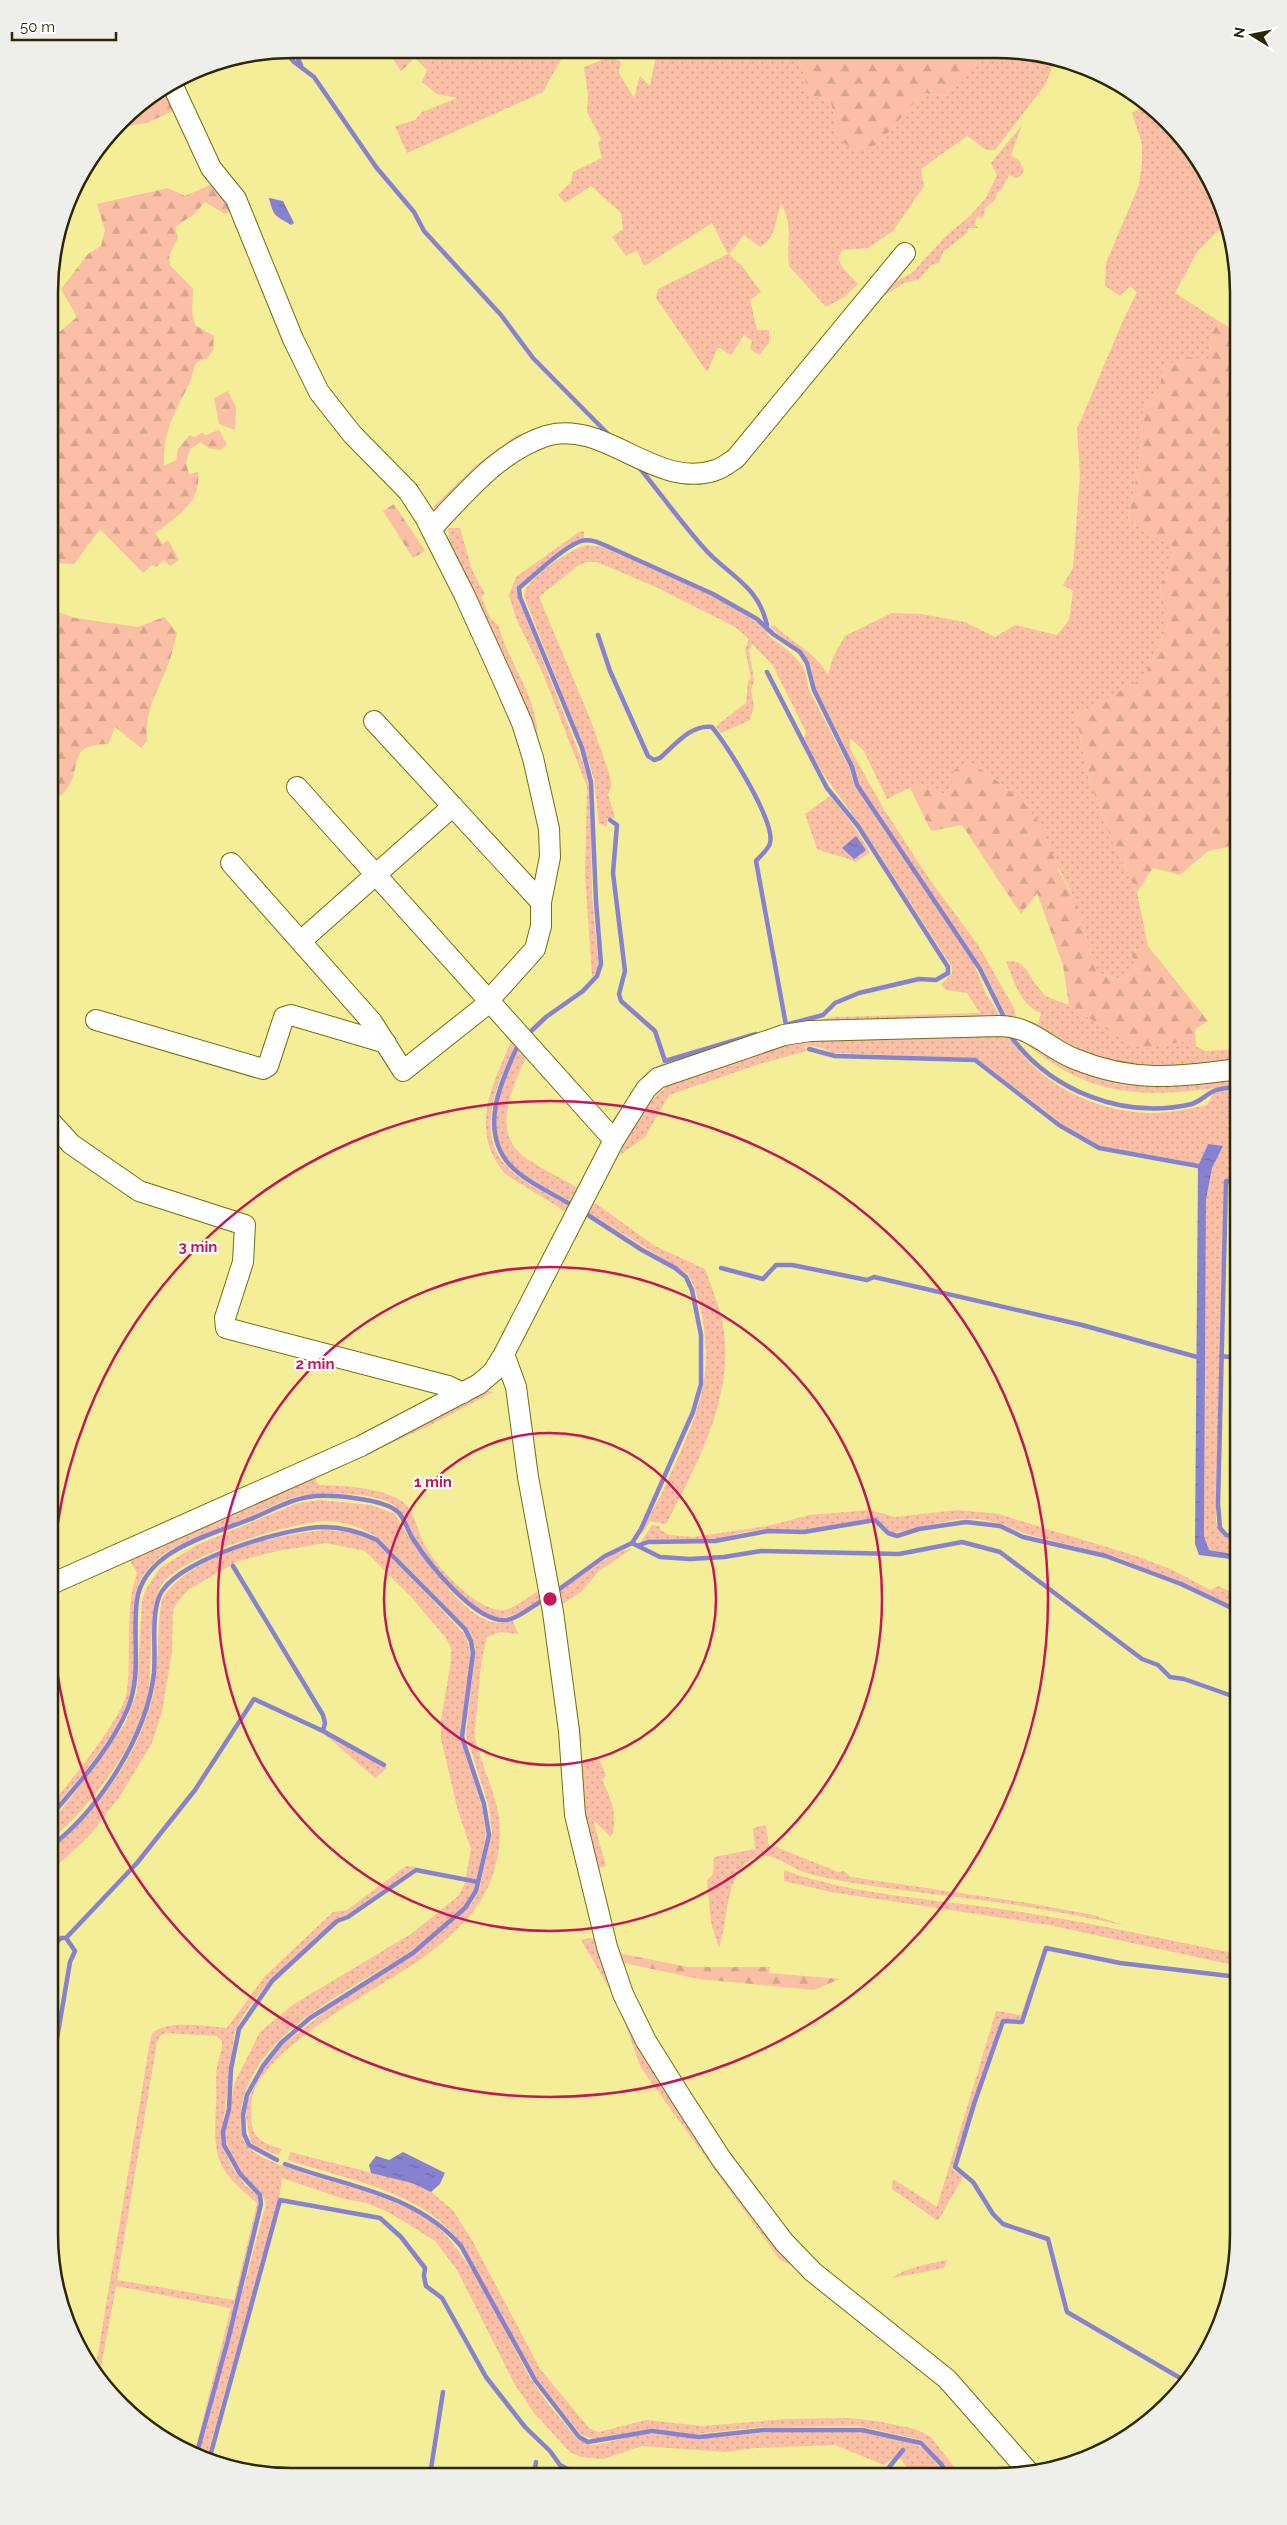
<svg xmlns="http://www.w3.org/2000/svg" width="1287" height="2525" font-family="Raleway,sans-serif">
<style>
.grass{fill:url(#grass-dots);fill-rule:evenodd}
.forest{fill:url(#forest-firs)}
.water{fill:url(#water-ripples)}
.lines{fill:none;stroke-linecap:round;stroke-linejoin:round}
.stream{stroke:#8682cf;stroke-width:4.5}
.minor-casing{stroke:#756f0d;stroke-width:22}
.minor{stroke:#fff;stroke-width:20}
.ring{fill:none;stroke:#c2185b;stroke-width:2.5}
.rim{fill:none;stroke:#2b2803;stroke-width:2.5}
.centre{fill:#c2185b;stroke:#fff;stroke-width:2.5}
.ring-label{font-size:15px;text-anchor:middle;font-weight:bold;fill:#c2185b;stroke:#fff;stroke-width:4.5;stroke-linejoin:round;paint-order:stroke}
</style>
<defs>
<pattern id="grass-dots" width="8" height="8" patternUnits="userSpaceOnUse" patternTransform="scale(1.25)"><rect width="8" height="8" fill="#fabfa5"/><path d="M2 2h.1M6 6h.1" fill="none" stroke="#d6a48c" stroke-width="1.8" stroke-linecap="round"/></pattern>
<pattern id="forest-firs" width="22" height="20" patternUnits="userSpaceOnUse" patternTransform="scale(1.25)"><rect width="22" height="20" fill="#fabfa5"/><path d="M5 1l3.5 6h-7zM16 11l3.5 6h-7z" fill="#d6a48c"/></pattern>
<pattern id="water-ripples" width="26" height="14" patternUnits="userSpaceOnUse" patternTransform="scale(1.25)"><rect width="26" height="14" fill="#8682cf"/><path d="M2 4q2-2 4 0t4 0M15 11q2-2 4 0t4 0" fill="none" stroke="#6e6aa6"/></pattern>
</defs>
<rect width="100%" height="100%" fill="#f3ee97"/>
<path class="grass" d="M436 50 477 52 479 50H566L543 92 407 153 395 126 415 120 422 112 457 98 437 94 422 82Z
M657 51 799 52 808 94 831 102 838 139 878 144 923 93 947 96C956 85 965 73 976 64 996 47 1033 50 1056 58L1045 85 995 150H986L967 136 921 169 924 186 893 231 868 248 842 250 838 258 842 267 858 284 844 297 826 307 789 266C786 241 794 227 781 203 775 219 777 238 760 247L744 235 729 254 742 266 761 292 750 300 757 330H769V343L759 355 750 349 752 341 744 335 731 355 718 347 707 372 656 298 658 289 728 254 712 223 644 266 637 250 626 256 612 237 623 229 621 213 591 186 565 203 558 195 571 182 573 172 602 158 598 143 601 139 587 112 588 95 584 67 612 56 621 62 619 73 634 98 640 76 650 86Z
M1144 105C1183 123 1222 192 1229 234L1218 231 1197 252 1175 293 1214 318 1209 361 1188 357 1164 366 1159 389 1144 407 1139 464 1128 519 1145 532 1171 544 1173 558 1160 587 1168 624 1144 679 1076 715 1089 780 1113 843 1137 892 1148 946 1131 954 1137 968 1122 979 1097 974 1076 901 1024 803 995 779 970 762 949 796 917 784 887 799 864 751 850 738V749L885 811 928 877 978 945 1014 1008 1016 1017 1038 1024 1041 1013C1020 1005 1014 981 1006 961L1018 962 1027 970 1033 981 1045 996 1069 1005 1126 1042 1146 1048 1186 1041 1205 1051 1238 1049V1067L1132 1073 1010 1023 983 969 859 785 842 740 816 690 811 667 805 656 770 627 774 625C792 643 815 651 828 675L833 657 845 636 892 613 921 614 965 622 995 637 1015 625 1057 635 1069 620 1073 591 1063 585 1073 568 1080 475 1077 429 1122 323 1137 292 1130 286 1120 296 1105 286 1106 263 1139 185 1142 162V144L1132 113Z
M1022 125 1011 155 1021 162V166L1024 170 1021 176 1016 178 1009 175 1003 187 996 195V199L985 208 983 218 977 216 975 224 978 228H968L967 233 943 252 939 263 931 265 919 279 904 283 874 302 888 285 912 273 947 235 969 217 986 198 997 175 991 163Z
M520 433 524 442 439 511 434 510V506L475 466Z
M448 528H460L472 570 485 594 481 597 491 619 498 625C509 665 542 703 537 745L450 546Z
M584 531V538C560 546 539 569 520 585L518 597 590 781 592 896 598 959V970L592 977 585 873 587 787 543 674 516 618 509 595 516 577 579 532Z
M586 545 602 547 713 596 766 628 768 635C786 650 808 661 808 688L850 769 854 785 973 962 986 994 1002 1019 831 1023 663 1071 616 1132 609 1125 646 1073 662 1063 664 1064 788 1027 833 1017 980 1013 967 993 946 990 941 985 952 973V967C922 921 892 874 862 828 842 798 818 772 804 738L806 732 772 664 752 644 749 651 754 680 751 691 754 706 750 720 721 733 716 726 746 703 748 681 751 678 745 649 749 639 735 627 656 587 597 562H586L576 567 539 597 591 721 610 776 611 788 608 794 615 818H607V826L599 824 594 779 584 749 524 596C524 579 570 550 586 545Z
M830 796 856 829 870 853 855 862C843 855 830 855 817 849L805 814Z
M1005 1031C1034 1080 1088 1110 1146 1113 1166 1114 1187 1109 1207 1105L1214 1093 1238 1089V1179H1224L1216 1507V1521L1223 1536 1238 1541V1555L1209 1550 1204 1536 1206 1200 1212 1168 1222 1146 1208 1144 1199 1164 1100 1146 1061 1123 976 1058 833 1053C824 1049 814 1044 804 1047L807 1051 756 1065 669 1095 645 1137 620 1155C627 1130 652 1095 674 1081L795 1041Z
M513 1036 517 1042C499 1079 473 1131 507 1167 521 1183 553 1196 572 1207L568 1213 505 1174C467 1127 494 1084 513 1036Z
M1019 1038 1066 1063 1238 1075V1085C1145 1098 1094 1102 1019 1038Z
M521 1045 527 1055C515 1082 492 1126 519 1152 532 1165 565 1180 582 1190L574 1203C556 1192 525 1179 512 1164 480 1129 503 1081 521 1045Z
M595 1203 655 1246 705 1269C711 1286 718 1303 722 1320 737 1392 698 1462 666 1524L650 1521 642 1534C646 1520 655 1506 662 1493 677 1459 696 1422 703 1386 710 1356 704 1301 688 1274L588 1212Z
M483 1389 493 1392 427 1427 315 1477 318 1485C341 1485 384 1488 403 1502 415 1512 417 1529 423 1542 433 1564 479 1614 505 1610 515 1608 534 1593 544 1587L546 1596C534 1603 519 1615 506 1617 479 1623 433 1566 419 1545 410 1532 406 1513 392 1504 375 1493 326 1492 306 1495 284 1497 263 1512 243 1520 205 1535 146 1547 136 1594 130 1628 140 1666 129 1700 117 1738 75 1782 49 1814V1807C68 1784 124 1717 127 1691 132 1652 124 1610 137 1573L129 1559 49 1596V1592L426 1423Z
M320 1500 371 1505 395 1514C411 1542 454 1605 484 1619 494 1624 503 1624 513 1621L518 1634 500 1632 487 1637C480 1661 479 1686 477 1711 476 1720 474 1730 475 1738 480 1759 489 1779 495 1799 506 1838 497 1882 472 1913 457 1930 440 1946 421 1959 378 1989 264 2046 252 2098 251 2103 251 2109 251 2114 251 2138 260 2142 282 2149L278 2155 257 2147 250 2141 246 2116 248 2100 268 2061 281 2046 327 2010 418 1951 455 1920 472 1903 479 1891 492 1832 489 1807 466 1735 475 1648 472 1637 464 1625 382 1541C366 1529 344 1520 323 1521 287 1524 188 1554 164 1581 147 1601 153 1668 148 1696 137 1748 88 1808 49 1842V1825L83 1782 125 1724 137 1692 142 1601 146 1589 160 1568 197 1545 298 1503Z
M870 1510 895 1517 958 1510 998 1514 1136 1556 1173 1570 1210 1590 1219 1586 1238 1596V1609L1118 1557 1030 1535 998 1523 979 1519H958L893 1533 872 1518 842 1525 801 1531 772 1529 744 1532 719 1539 641 1542 652 1525 659 1526 661 1530 669 1535 693 1537 768 1526 809 1515Z
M329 1530 358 1533 380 1544 466 1636 471 1654 461 1740 482 1807 486 1834 477 1880 466 1877 471 1849 458 1811 441 1739V1720L451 1661V1648L446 1638 411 1597 365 1551 326 1543 277 1551 238 1561 188 1590 178 1601 173 1610 172 1652 162 1711 152 1743 120 1796 90 1835 49 1873V1852C96 1813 139 1756 153 1695 160 1663 156 1631 162 1599 190 1554 279 1533 329 1530Z
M633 1548 599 1571 581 1592 555 1609 559 1591 615 1553Z
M561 1609 582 1741 577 1748 581 1760 598 1757 606 1775 602 1780C611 1798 619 1818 611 1837L593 1820 606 1866 595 1869 590 1867Z
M323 1733 387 1768 375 1778Z
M766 1825 769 1848 776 1847 838 1872 844 1871 851 1877 1028 1903 1093 1915 1123 1925C1081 1916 1038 1908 996 1902 944 1895 893 1890 842 1881 828 1878 814 1876 801 1871 785 1864 770 1849 752 1859 725 1872 728 1923 719 1948L711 1923 707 1880 713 1874 714 1857 755 1849 753 1828Z
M406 1866 416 1867 349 1914 336 1919C302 1950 250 1992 234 2035L221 2142 232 2167 245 2185 258 2196 260 2203 235 2309 194 2455 231 2308 116 2286 100 2372 95 2371 151 2036C160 2018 209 2027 227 2028L265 1976 333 1912 347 1910ZM166 2033 217 2036 222 2041C223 2050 218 2058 217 2067 215 2080 217 2094 216 2106 213 2159 216 2169 257 2203L234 2300 117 2280 157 2042 161 2035Z
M784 1870C850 1895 936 1899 1007 1910 1085 1921 1161 1939 1238 1954V1966L1049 1925 831 1892 784 1881Z
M466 1882 476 1884C472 1903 455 1917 440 1929 430 1936 421 1945 410 1952 348 1992 232 2041 241 2132 242 2137 244 2143 248 2147 260 2159 281 2165 297 2171 338 2185 384 2194 423 2216 468 2243 503 2332 531 2379 544 2400 561 2419 577 2439L591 2445C611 2443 631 2434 651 2434 670 2434 688 2439 707 2438 773 2433 847 2420 911 2442 927 2448 937 2462 945 2476H913L901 2459 895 2457 884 2465 835 2445 755 2448 726 2452 642 2446 603 2459 581 2457 570 2452 534 2413 514 2383 457 2270 435 2241 390 2213 367 2203 344 2199 282 2178 279 2198 206 2460 198 2457 266 2204 262 2194 242 2174 233 2160 226 2141 225 2133 235 2082 260 2032 294 2004 411 1934 458 1896Z
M590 1938 595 1939 740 2196 791 2265 780 2260 641 2068 618 2003 581 1940Z
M1044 1947 1021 2019H1001L952 2169 963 2177 938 2221 892 2189 893 2179 937 2207 996 2011 1021 2015Z
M290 2152 412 2183 431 2192 453 2210 473 2242 540 2369 589 2428 599 2432 646 2420 703 2426 787 2419 849 2418 876 2421 915 2429 931 2437 961 2476H950L935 2454 922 2440 859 2426 762 2427 696 2434 652 2429 594 2439 581 2435 534 2375 461 2243C421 2190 348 2180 288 2160Z
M947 2260 944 2268 892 2278C907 2267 929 2264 947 2260Z"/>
<path class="forest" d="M386 49 436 50 427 70 415 58 401 71Z
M799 52 987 53 991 55 977 63 947 96 923 93 878 144 857 152 838 139 831 102 808 94Z
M169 86 179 108 147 123 117 128 131 109Z
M202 166 237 207 225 214 205 202 194 214 175 227 178 238 169 255 170 265 193 289 192 311 195 325 214 336 213 350 207 359C191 360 195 372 189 384 174 414 163 431 164 466L176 460 178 449 190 435 195 437 202 433 206 435 219 430 227 444 221 450C212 449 208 449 201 442L190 449 186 463 189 474 198 472C201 503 178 516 155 533L163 544 168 540 179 560 170 566 164 560 156 567 152 565 143 573 100 529 74 564 58 563 50 593 51 339 77 317 61 289 88 254 101 246 105 230 97 204 168 188 185 196 210 185Z
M1214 318 1238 333V845L1208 851 1180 875 1153 868 1137 892 1113 843 1089 780 1076 715 1144 678 1168 625 1160 586 1173 558 1171 544 1145 532 1128 519 1139 464 1144 407 1159 389 1164 366 1188 357 1209 360Z
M228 391 236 407 235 430 219 424 214 398Z
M394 504 425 551 413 558 383 511Z
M50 609 75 618 138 627 164 617 177 633C174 644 172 656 167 667 157 692 144 713 147 741L141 748 115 727 108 744C71 745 81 758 70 784 66 793 57 798 50 804Z
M970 762 995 779 1024 803 1042 826 1060 874 1076 901 1097 974 1122 979 1137 968 1131 954 1148 946 1208 1021 1195 1029 1196 1047 1186 1041 1146 1048 1126 1042 1069 1005 1063 965 1037 893 1021 914 962 825 931 831 910 788 917 784 949 796 954 770Z
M613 1952 688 1967H770L769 1973 840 1979 814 1990 699 1979 615 1961Z"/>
<path class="water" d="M269 198 283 201 294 223 291 225C275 215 274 218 269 198Z
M856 836 866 850 854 859 842 848Z
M1208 1144 1223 1146 1212 1168 1206 1200 1204 1536 1209 1550 1238 1555V1560L1199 1555 1195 1544 1198 1166Z
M403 2152 445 2173 440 2184 431 2192 412 2183 371 2173 369 2165 376 2156 389 2160Z"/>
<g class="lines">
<path class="stream" d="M293 49 301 65
M284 50 294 62 314 77 376 167 414 212 424 231 501 315 533 358 611 437
M638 466C660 493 680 521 703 547 727 575 758 584 767 625
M598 635 610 671 648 756 654 760 660 758C675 745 691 724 712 727 727 745 776 822 770 843 769 849 760 856 756 861L786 1025
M767 672 827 788 858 826 948 967V973L936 980 919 979 859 993 835 1003 823 1015 789 1024
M610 820 617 825 613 873 625 971 619 994 621 1001 655 1031 665 1061 756 1034
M1009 1034C1050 1091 1123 1120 1192 1104 1201 1101 1204 1096 1212 1092 1218 1088 1230 1088 1238 1087
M527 1035 546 1017 583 991 597 976 601 964 596 901 591 782 582 748 520 597 519 588C535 575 562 548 581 541 591 538 602 544 611 548L713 594 757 619 773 634 800 652 807 663 814 690 852 767 857 785 980 969 1004 1017
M518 1045C501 1081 479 1129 509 1164 524 1181 550 1192 570 1204
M809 1049 835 1056 975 1060 1059 1125 1099 1148 1198 1166
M721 1268 763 1279 776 1265H792L867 1280 874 1277 1082 1325 1197 1357
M1221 1356 1238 1358
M1238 1537 1226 1535 1220 1528 1218 1504 1226 1181 1238 1182
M632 1543 660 1557 690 1559 724 1557 761 1551 899 1554 962 1542 1000 1552 1142 1659 1158 1665 1170 1677 1184 1679 1238 1698
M637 1546 648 1542 715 1541 768 1531 804 1532 875 1520 888 1533 897 1536 919 1529 966 1522 1000 1526 1023 1537 1106 1556 1181 1584 1238 1611
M233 1566 323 1715 325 1723 323 1731
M558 1590 605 1556 632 1543 641 1529 693 1412 701 1384V1335L692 1290 686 1277 675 1268 642 1250 588 1215
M49 1818C77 1785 111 1749 128 1708 142 1674 132 1635 137 1600 144 1551 210 1535 248 1520 267 1513 287 1500 308 1497 327 1494 385 1498 399 1513 405 1520 408 1531 413 1539 429 1564 476 1624 507 1620 518 1618 531 1607 540 1602
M49 1848C99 1810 147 1736 154 1673 156 1650 151 1618 159 1597 173 1560 286 1528 322 1527 341 1527 361 1532 377 1540L465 1629 471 1641 473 1653 462 1737 484 1804 489 1835 476 1891 465 1908 413 1953 310 2018 281 2043 263 2066 247 2095 243 2115 244 2134 249 2145 277 2160
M66 1938 137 1863 195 1790 254 1699 323 1731 384 1765
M49 2086 70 1962 75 1951 66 1938H61L49 1950
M285 2164C346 2187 416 2193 461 2246L535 2380 579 2437 588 2442 652 2431 699 2437 764 2430H862L921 2443 941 2464 948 2476
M1187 2382 1067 2312 1048 2239 1003 2224 993 2214 973 2182 955 2167 974 2104 1003 2021 1022 2022 1046 1948 1120 1963 1238 1977
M196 2456 228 2340 261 2204 260 2195 240 2174 224 2145 223 2132 229 2109 231 2069 239 2029 272 1981 337 1921 348 1917 416 1870 478 1882
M209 2460 280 2200 380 2218 401 2237 425 2268 424 2276 426 2286 442 2298 486 2377 525 2427 550 2451 560 2465 580 2475
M430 2475 443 2392
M534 2475 536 2462
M882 2476 903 2450"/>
<g class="minor-casing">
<path id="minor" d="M172 84 211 168 236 199 293 339 319 392 352 434 408 491 425 517 464 594 500 673 522 723 533 758 549 829 550 857 541 902V926L535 949 481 1009 403 1071 372 1022 231 863
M431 529C465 494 498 452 546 436 604 418 656 491 716 470 723 468 730 462 736 458L905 253
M374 721 541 902
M297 787 614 1140
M301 941 453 806
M96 1020 263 1069 268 1066 284 1017 291 1015 386 1043
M50 1121 71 1144 139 1191 245 1225 243 1262 225 1318 226 1328 448 1386 463 1393
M504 1354 516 1387 528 1477 553 1612 569 1731 575 1815 607 1947 623 1994 646 2041 683 2100 722 2160 784 2242 813 2272 947 2379 1028 2471
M49 1585 361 1446 479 1384 493 1372 504 1354 614 1140 646 1089 658 1078 784 1035 810 1031 999 1026C1032 1026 1047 1048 1075 1059 1134 1083 1177 1077 1238 1069"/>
</g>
<use href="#minor" class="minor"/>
</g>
<g class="ring">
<circle cx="550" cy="1599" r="166"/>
<circle cx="550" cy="1599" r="332"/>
<circle cx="550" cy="1599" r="498"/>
</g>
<path d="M0 0H1287V2525H0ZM292 58H996A234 234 0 0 1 1230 292V2234A234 234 0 0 1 996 2468H292A234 234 0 0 1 58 2234V292A234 234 0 0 1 292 58Z" fill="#eeeeeb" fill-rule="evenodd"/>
<path class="rim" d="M292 58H996A234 234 0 0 1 1230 292V2234A234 234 0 0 1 996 2468H292A234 234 0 0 1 58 2234V292A234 234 0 0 1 292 58Z"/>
<circle cx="550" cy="1599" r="8" class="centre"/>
<g class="ring-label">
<text x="198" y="1252">3 min</text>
<text x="315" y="1369">2 min</text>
<text x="433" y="1487">1 min</text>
</g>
<g transform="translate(1252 35) rotate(280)" stroke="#ffffff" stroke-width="4" paint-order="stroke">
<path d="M0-4L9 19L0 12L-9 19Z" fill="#2b2803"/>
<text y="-8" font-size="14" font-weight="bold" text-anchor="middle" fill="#2b2803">N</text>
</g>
<path d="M12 32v8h104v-8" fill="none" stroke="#2b2803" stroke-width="2.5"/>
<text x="20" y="32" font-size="15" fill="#2b2803" stroke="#ffffff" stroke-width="4" paint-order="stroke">50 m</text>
</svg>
